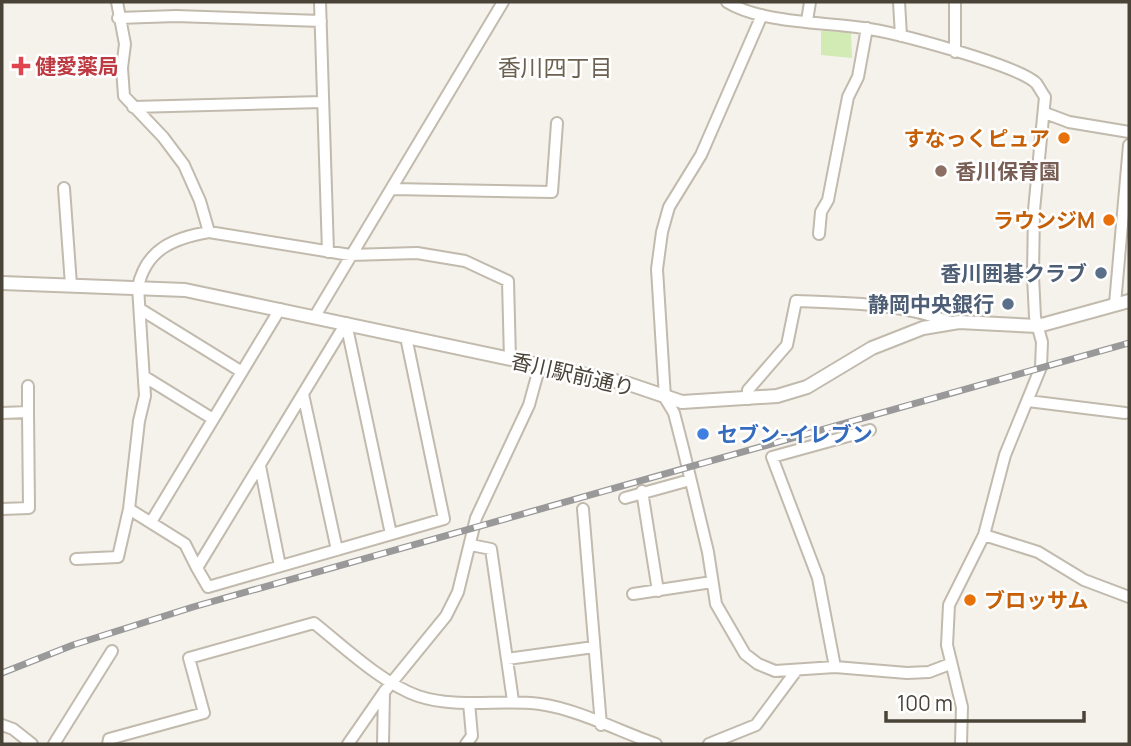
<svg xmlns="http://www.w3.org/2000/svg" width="1131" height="746" font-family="Manrope,'Noto Sans JP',sans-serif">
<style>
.green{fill:#d2eab3}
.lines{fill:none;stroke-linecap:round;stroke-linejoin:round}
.minor-casing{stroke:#c1baad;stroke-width:14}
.tertiary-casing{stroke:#c1baad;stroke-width:16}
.minor{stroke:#fff;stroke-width:10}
.tertiary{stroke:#fff;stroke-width:12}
.rail-casing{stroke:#999;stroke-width:7}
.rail{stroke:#fff;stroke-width:4.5;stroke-dasharray:13;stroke-linecap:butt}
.health-dot{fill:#e0444e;stroke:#fff;stroke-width:2.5}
.food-dot{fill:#e8710a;stroke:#fff;stroke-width:2.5}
.education-dot{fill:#8d6e63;stroke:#fff;stroke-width:2.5}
.service-dot{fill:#5c6f8a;stroke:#fff;stroke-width:2.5}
.shop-dot{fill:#3f7fe0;stroke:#fff;stroke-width:2.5}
.labels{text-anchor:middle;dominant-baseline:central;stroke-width:5;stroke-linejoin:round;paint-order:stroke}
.health-label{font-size:21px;font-weight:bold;fill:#be3a42;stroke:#fff;text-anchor:start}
.food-label{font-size:21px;font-weight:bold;fill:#c56008;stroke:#fff;text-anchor:end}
.education-label{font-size:21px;font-weight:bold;fill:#785e54;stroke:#fff;text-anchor:start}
.service-label{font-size:21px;font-weight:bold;fill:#4e5e75;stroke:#fff;text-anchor:end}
.street-label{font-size:21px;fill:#4a4338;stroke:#fff}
.shop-label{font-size:21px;font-weight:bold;fill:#366cbe;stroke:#fff;text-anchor:start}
.neighbourhood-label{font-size:23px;fill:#6d614f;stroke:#fff}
</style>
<rect width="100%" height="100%" fill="#f5f2eb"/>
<path class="green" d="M821 31 851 32 852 58 821 55Z"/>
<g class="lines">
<g class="minor-casing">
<path id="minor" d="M117 2 125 44 122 68 124 96 163 137 184 165 200 201 209 232C174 238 146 249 138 287L145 396 139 421 129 509 185 544 197 568
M320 2 328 252
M727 2C761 23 823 22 863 28 894 32 1017 65 1036 83 1039 87 1042 93 1045 97L1034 210 1033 276 1035 317 1042 342 1041 367 1005 455 984 535 949 605 947 645 962 707 961 744
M899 2 901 36
M955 2V52
M762 15 701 155 669 207 662 232 657 269 665 398 674 413 683 448 708 552 716 604 745 654 758 664 775 671 835 667 907 673 929 672 950 664
M118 18 176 16 321 21
M807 21 810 2
M133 107 322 102
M1045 113 1069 122 1129 132
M64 188 71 285
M392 189 552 192 557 123
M209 232 350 255 417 253 465 261 508 281 510 359
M819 234 821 212 828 200 848 97 858 77 867 28
M1115 304 1129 145
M140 309 242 372
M315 316 503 2
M145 377 213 419
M28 386V412
M303 394 337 550
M748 399V390L787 345 796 301C849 303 903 303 952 323
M1028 401 1125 413
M2 413 28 412 29 508 2 509
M260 466 280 566
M642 491 658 591
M625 498 690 480
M583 509 601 725
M151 522 280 309
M391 534 346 323 197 568 208 587 444 519 406 337
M984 535 1038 552 1084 580 1129 597
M471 545 491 549 513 701
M76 559 118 557 129 509
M633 594 712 582
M507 659 594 647
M835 667 818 578 772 457 870 430
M2 725 13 729 32 744
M54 744 112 651
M108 744 109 739 204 713 189 658 314 623C343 646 383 684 418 696 457 709 500 699 540 704 577 709 621 732 656 744
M348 744 384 692 446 616 458 592 476 518 529 405 540 365
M383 744 384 692
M466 744 472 736 469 703
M709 744 756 725 796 671"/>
</g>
<g class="tertiary-casing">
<path id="tertiary" d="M2 283 185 290 629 384 682 402 777 396 807 387 872 348 923 328 959 322 1038 326 1129 301"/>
</g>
<use href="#minor" class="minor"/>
<use href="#tertiary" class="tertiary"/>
<g class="rail-casing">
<path id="rail" d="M2 673 73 645 193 607 1129 343"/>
</g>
<use href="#rail" class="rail"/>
</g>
<path class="health-dot" d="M17.5 55.5h7v7h7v7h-7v7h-7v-7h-7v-7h7z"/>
<g class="food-dot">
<circle cx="1064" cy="138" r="7"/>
<circle cx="1109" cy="220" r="7"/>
<circle cx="970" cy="600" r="7"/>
</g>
<circle class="education-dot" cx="941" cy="171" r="7"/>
<g class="service-dot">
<circle cx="1101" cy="273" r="7"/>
<circle cx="1008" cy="304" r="7"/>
</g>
<circle class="shop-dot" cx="703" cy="434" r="7"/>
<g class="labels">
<g class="health-label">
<text x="35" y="66">健愛薬局</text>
</g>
<g class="food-label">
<text x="1050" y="138">すなっくピュア</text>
<text x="1095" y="220">ラウンジM</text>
<text x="984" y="600" text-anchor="start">ブロッサム</text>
</g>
<g class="education-label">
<text x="955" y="171">香川保育園</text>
</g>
<g class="service-label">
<text x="1087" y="273">香川囲碁クラブ</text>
<text x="994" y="304">静岡中央銀行</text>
</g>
<g class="street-label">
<text transform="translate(573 374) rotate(13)">香川駅前通り</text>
</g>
<g class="shop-label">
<text x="717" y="434">セブン-イレブン</text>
</g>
<g class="neighbourhood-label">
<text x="555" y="67">香川四丁目</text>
</g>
</g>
<rect width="1131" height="746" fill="none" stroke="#4a4338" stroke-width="7"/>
<path d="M886 711v10h198v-10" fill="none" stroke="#4a4338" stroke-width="3.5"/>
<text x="897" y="711" font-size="21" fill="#4a4338" stroke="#ffffff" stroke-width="5" paint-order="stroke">100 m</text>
</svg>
